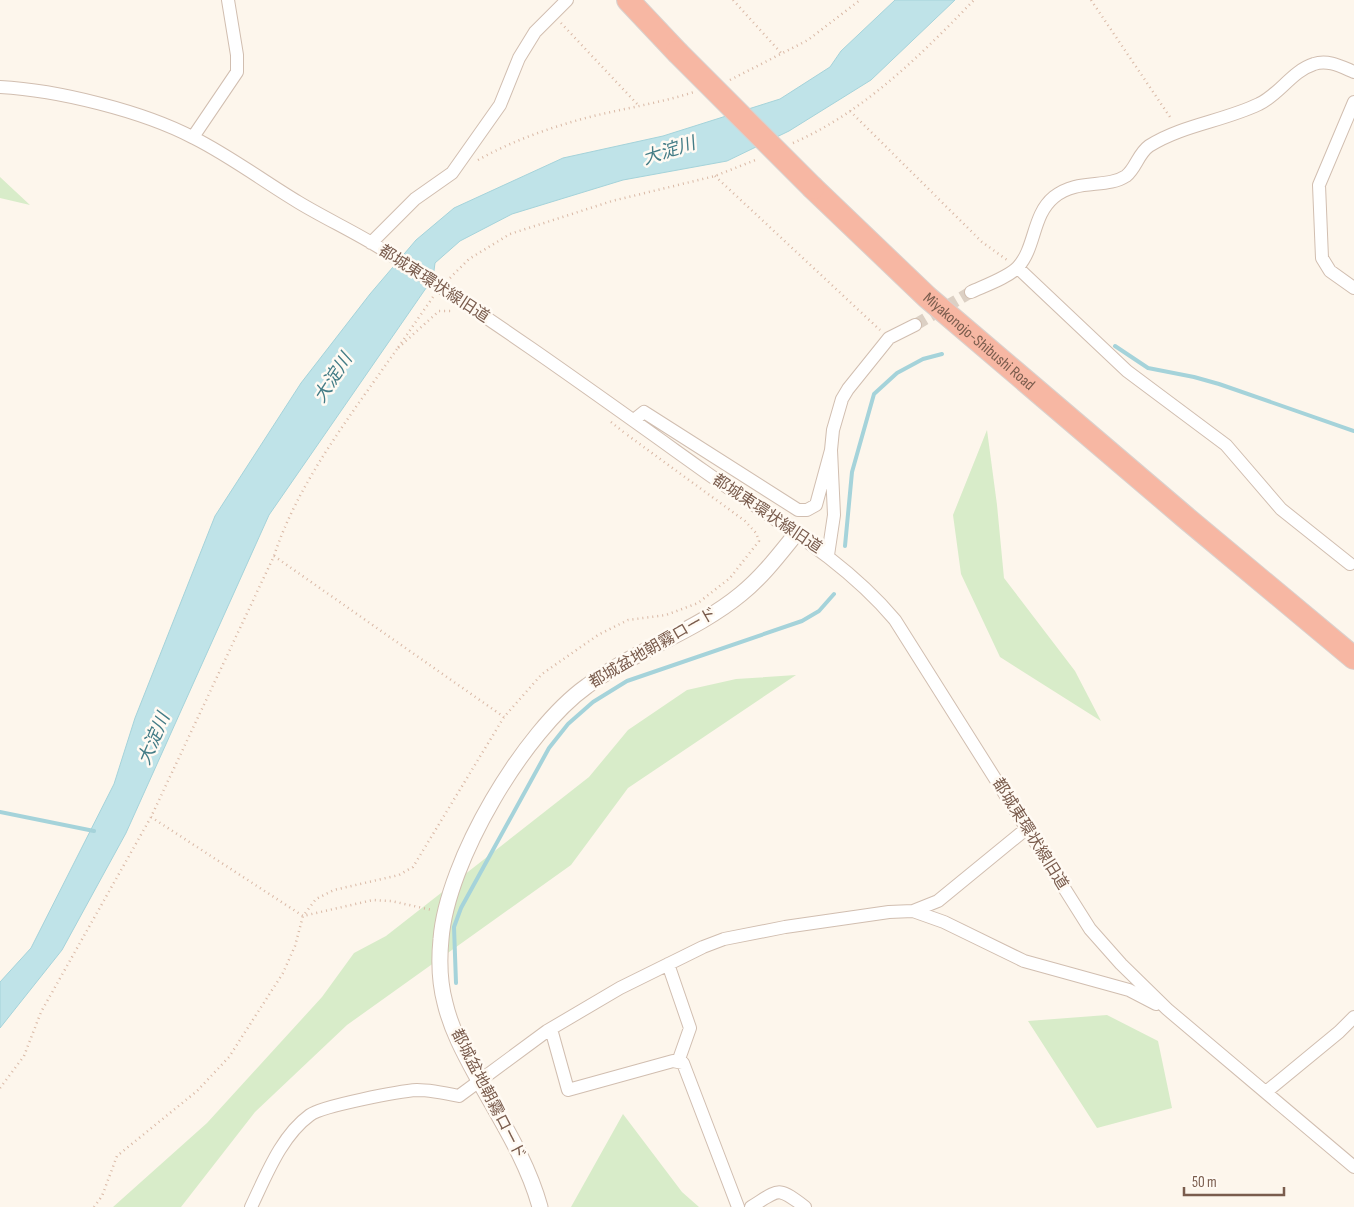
<svg xmlns="http://www.w3.org/2000/svg" width="1354" height="1207" font-family="'Sofia Sans Condensed','Noto Sans JP',sans-serif">
<style>
.green{fill:#d8ecc9}
.water{fill:#bfe3e8;stroke:#a5d3da}
.lines{fill:none;stroke-linecap:round;stroke-linejoin:round}
.stream{stroke:#a5d3da;stroke-width:4}
.minor-tunnel{stroke:#dcd0c4;stroke-width:12;stroke-dasharray:12 6;stroke-linecap:butt}
.minor-casing{stroke:#d1beb0;stroke-width:14}
.tertiary-casing{stroke:#d1beb0;stroke-width:17}
.motorway-casing{stroke:#dad1cd;stroke-width:24}
.path{stroke:#d9b8a5;stroke-width:2.5;stroke-dasharray:1 4;stroke-linecap:butt}
.minor{stroke:#fff;stroke-width:12}
.tertiary{stroke:#fff;stroke-width:15}
.motorway{stroke:#f7b7a3;stroke-width:22}
.motorway-bridge-casing{stroke:#dad1cd;stroke-width:24;stroke-linecap:butt}
.motorway-bridge{stroke:#f7b7a3;stroke-width:22}
.labels{text-anchor:middle;dominant-baseline:central;stroke-width:5;stroke-linejoin:round;paint-order:stroke}
.street-label{font-size:16px;fill:#7a5c4d;stroke:#fffaf3}
.water-label{font-size:18px;font-style:italic;fill:#437c86;stroke:#fffaf3}
</style>
<rect width="100%" height="100%" fill="#fdf6ec"/>
<path class="green" d="M0 177 30 205 0 198Z
M987 430 997 505 1004 578 1075 671 1101 721 1000 657 961 574 953 515Z
M796 675 628 788 571 865 347 1025 255 1112 181 1207H113L207 1123 322 997 354 953 386 936 589 777 628 730 687 690 736 679Z
M1107 1015 1158 1041 1172 1108 1097 1128 1028 1021Z
M623 1114 682 1192 699 1207H571Z"/>
<path class="water" d="M895 0H955L871 80 789 131 727 161 623 180 512 214 460 241 435 263 433 278 269 515 126 833 62 950 0 1028V982L31 948 114 784 135 718 215 516 301 383 370 294 416 240 454 208 563 158 663 136 780 99 830 67 841 51Z"/>
<g class="lines">
<path class="stream" d="M1115 346 1148 368 1194 377 1219 384 1354 431
M845 546 852 472 874 394 897 373 923 359 942 354
M0 812 94 831
M456 983 454 927 461 908 549 748 568 724 593 702 627 681 802 621 819 611 834 594"/>
<path class="minor-tunnel" d="M915 325 971 292"/>
<g class="minor-casing">
<path id="minor" d="M0 87C57 90 143 111 194 138 230 156 263 181 298 202 326 219 357 233 385 251 494 320 599 396 704 471 770 518 842 557 895 620L1090 929 1121 964 1167 1009 1354 1167
M1354 102 1319 185 1322 258 1330 271 1354 288
M193 137 237 72V55L228 0
M371 243 415 199 452 173 500 105 519 58 535 32 567 0
M1018 268 1127 371 1226 445 1281 509 1350 564
M971 292C984 286 1009 277 1018 267 1036 247 1032 215 1054 197 1078 178 1106 189 1126 176 1136 168 1138 154 1149 146 1182 125 1224 121 1259 104 1279 95 1292 71 1314 64 1328 59 1342 67 1354 72
M634 420 644 412 798 510H807L816 505 831 450
M828 555 834 515 831 450 833 430 842 399 848 389 889 338 915 325
M913 911 938 901 1026 829
M668 964 690 1028 678 1062
M551 1029 568 1090 673 1061 683 1063 738 1207
M1266 1092 1339 1032 1354 1017
M251 1207C266 1176 281 1136 310 1115 322 1106 400 1091 417 1090 431 1090 445 1093 459 1096L547 1031 620 988 703 947 724 939 785 927 889 912 913 911 944 922 1024 961 1129 990 1156 1004
M751 1207C780 1189 777 1186 805 1207"/>
</g>
<g class="tertiary-casing">
<path id="tertiary" d="M540 1207C527 1160 500 1119 477 1077 464 1053 451 1029 445 1003 440 984 439 959 441 939 447 861 524 731 587 686 635 650 695 632 741 594 762 577 778 556 795 535"/>
</g>
<g class="motorway-casing">
<g id="motorway">
<path d="M628 0 677 52"/>
<path id="s1" d="M813 188 927 297 1185 517 1354 658"/>
</g>
</g>
<path class="path" d="M733 0 782 54
M1091 0 1172 120
M561 23 639 106
M730 80 808 40 860 0
M850 111 982 242 1007 260
M793 143C864 112 921 55 974 0
M478 160C510 142 546 129 582 119 619 109 657 104 694 92
M715 176 880 330
M450 278 469 259 510 234 612 201 715 176 758 159
M433 297 397 349 439 311H451
M611 422 626 434
M274 556 504 717
M151 817 303 916 373 900 391 901 432 910
M0 1088 24 1056 41 1012 151 817 274 556C298 482 353 412 397 349
M94 1207 102 1196 117 1156 197 1091 229 1057 283 973 295 946 303 916 316 899 334 890 399 875 413 867 504 717 542 674 598 635 628 620 666 615 698 603 730 578 759 541 756 533 745 521 626 434 627 432"/>
<use href="#minor" class="minor"/>
<use href="#tertiary" class="tertiary"/>
<use href="#motorway" class="motorway"/>
<g class="motorway-bridge-casing">
<path id="motorway-bridge" d="M677 52 813 188"/>
</g>
<use href="#motorway-bridge" class="motorway-bridge"/>
</g>
<g class="labels">
<g class="street-label">
<text transform="translate(434 284) rotate(33)">都城東環状線旧道</text>
<text stroke="none"><textPath href="#s1" startOffset="226">Miyakonojo-Shibushi Road</textPath></text>
<text transform="translate(767 514) rotate(34)">都城東環状線旧道</text>
<text transform="translate(653 648) rotate(-30)">都城盆地朝霧ロード</text>
<text transform="translate(1030 834) rotate(58)">都城東環状線旧道</text>
<text transform="translate(488 1094) rotate(63)">都城盆地朝霧ロード</text>
</g>
<g class="water-label">
<text transform="translate(669 151) rotate(-18)">大淀川</text>
<text transform="translate(333 378) rotate(-57)">大淀川</text>
<text transform="translate(154 739) rotate(-67)">大淀川</text>
</g>
</g>
<path d="M1184 1187v8h100v-8" fill="none" stroke="#7a5c4d" stroke-width="2.5"/>
<text x="1192" y="1187" font-size="15" fill="#7a5c4d" stroke="#fffaf3" stroke-width="4" paint-order="stroke">50 m</text>
</svg>
